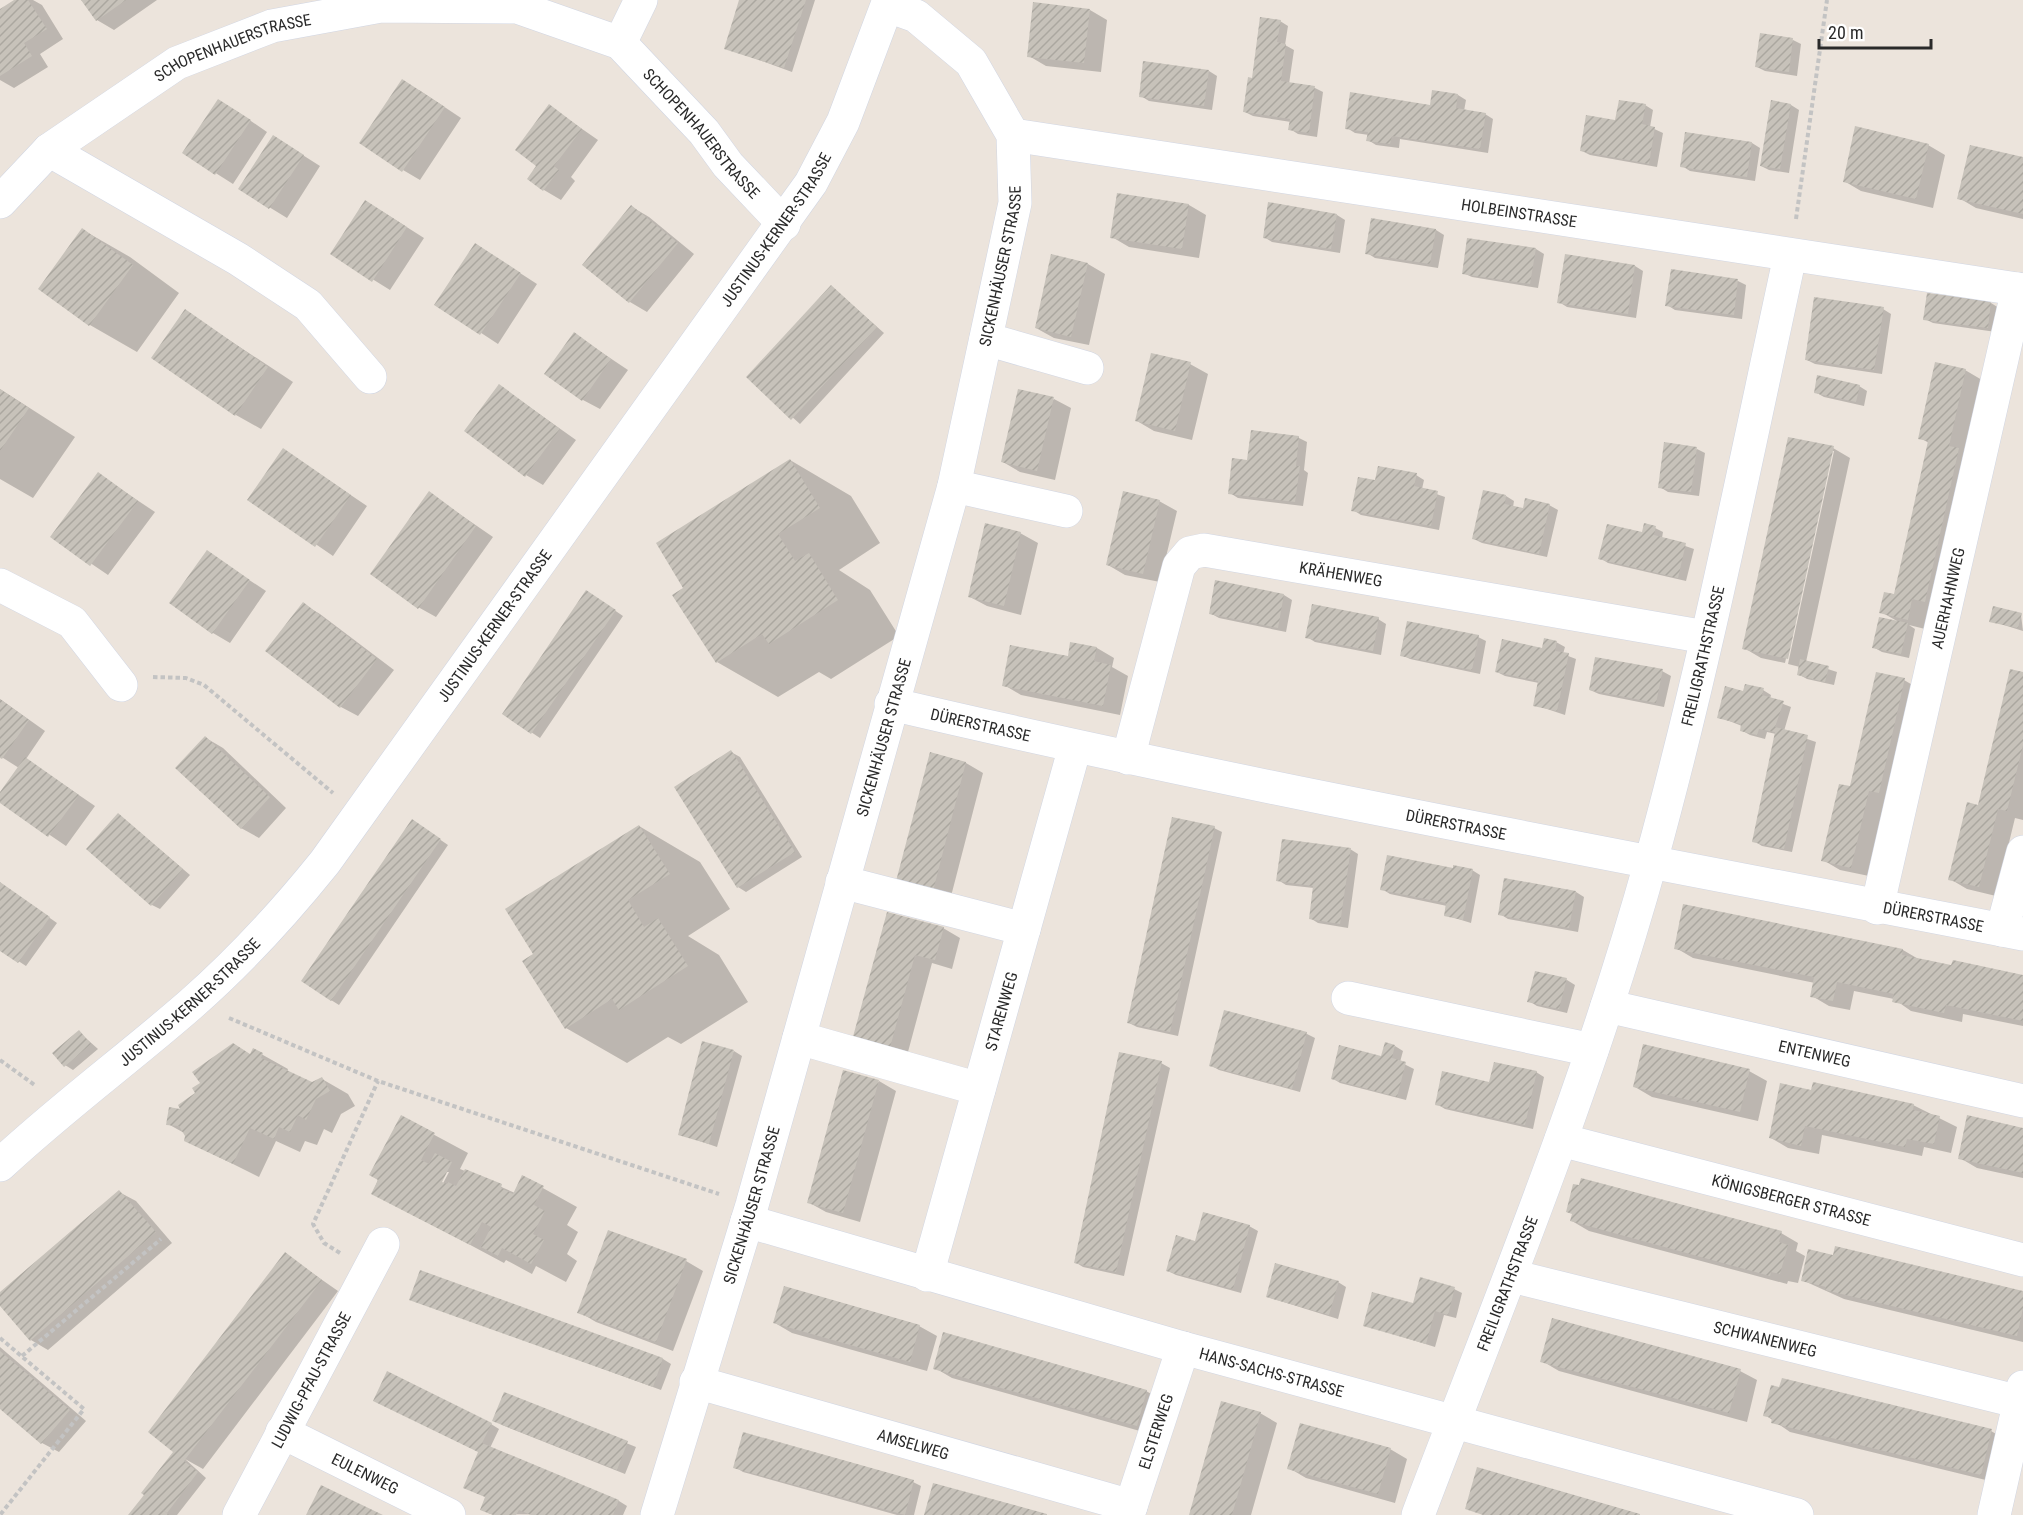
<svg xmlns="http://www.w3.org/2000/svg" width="2023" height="1515" font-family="'Roboto Condensed',sans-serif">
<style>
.shadow{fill:#0003;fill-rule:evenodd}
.building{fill:url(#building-hatch)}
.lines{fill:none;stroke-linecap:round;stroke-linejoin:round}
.minor-casing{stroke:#d1d6e3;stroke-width:34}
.path{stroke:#c3c3c3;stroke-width:4;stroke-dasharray:4.5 3;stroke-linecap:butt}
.minor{stroke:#fff;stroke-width:33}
.labels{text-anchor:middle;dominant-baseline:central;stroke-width:5;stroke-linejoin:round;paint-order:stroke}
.street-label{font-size:16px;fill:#2a2a2a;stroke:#fff}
</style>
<defs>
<pattern id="building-hatch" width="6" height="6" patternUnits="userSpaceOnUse" patternTransform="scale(1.5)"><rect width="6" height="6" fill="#c7c2ba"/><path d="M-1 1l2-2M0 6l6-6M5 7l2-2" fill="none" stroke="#aba7a0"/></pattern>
</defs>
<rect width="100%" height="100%" fill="#ece4dc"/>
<path class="shadow" d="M17 0H33L42 5 63 39 40 54 48 67 14 88 0 80V10Z
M83 0H157L114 30 97 20Z
M741 0H815L792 72 726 48Z
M1090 10 1107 20 1101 72 1046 66 1029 56Z
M1280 21 1288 26 1285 45 1294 50 1289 84 1315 88 1323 92 1317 137 1298 134 1290 129 1291 122 1253 116 1245 112 1253 80Z
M1793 40 1801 44 1797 76 1765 71 1757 67Z
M1209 71 1217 76 1212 110 1149 101 1141 96Z
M419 90 461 118 420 180 403 170Z
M1458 95 1466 100 1464 111 1485 114 1493 119 1488 153 1400 139 1399 148 1376 145 1368 140 1369 135 1355 133 1347 128 1431 106Z
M1772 102 1791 105 1799 110 1789 173 1769 170 1761 166Z
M1645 105 1653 110 1650 127 1663 133 1657 167 1590 155 1582 151 1617 122Z
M549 106 598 140 571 177 575 181 561 200 544 190 538 166Z
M235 110 267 132 233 184 184 153Z
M1752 143 1760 148 1755 181 1690 171 1682 166Z
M1928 145 1945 155 1933 208 1861 191 1844 181Z
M290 147 320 166 287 218 240 189Z
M2023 159V219L1976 208 1959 198Z
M1118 194 1189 205 1206 215 1199 258 1129 247 1112 237Z
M632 207 649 217 694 254 647 312 630 302Z
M383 212 424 238 390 290 332 254Z
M1337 215 1345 220 1340 253 1272 242 1264 237Z
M83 230 130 257 179 293 137 352 90 325 40 289Z
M1436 230 1444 235 1438 268 1375 258 1367 253Z
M1536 249 1544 254 1538 288 1472 277 1463 273Z
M492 255 537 284 498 344 437 304Z
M1566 255 1635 266 1643 271 1636 318 1567 307 1559 302Z
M1052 256 1088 264 1105 274 1089 345 1054 338 1036 328Z
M1738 281 1746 285 1742 319 1675 310 1667 305Z
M832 287 884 333 800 424 748 377Z
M1928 294 1991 303 1999 308 1996 332 1933 323 1925 319Z
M1883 309 1891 314 1882 374 1815 364 1807 360Z
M185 311 293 382 261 429 236 415Z
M574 334 628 370 600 409 583 400Z
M1190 364 1208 374 1192 440 1154 431 1137 421Z
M1965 370 1982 380 1925 629 1909 625 1915 629 1909 658 1882 652 1873 647 1897 621 1881 612 1895 596 1929 443 1920 438Z
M500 386 576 440 543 485 526 475Z
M1859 386 1867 391 1864 406 1824 397 1815 392Z
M0 389 75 437 33 498 0 479Z
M1054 399 1071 408 1055 480 1020 472 1003 462Z
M1299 438 1307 442 1304 470 1308 473 1303 506 1238 498 1230 493 1248 462Z
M1789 438 1833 448 1850 458 1806 662 1837 672 1834 685 1807 679 1798 674 1800 667 1788 664 1834 451H1831L1785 663 1761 658 1744 648Z
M1697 449 1705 453 1699 496 1668 492 1660 487Z
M284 450 367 506 333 556 250 499Z
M790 460 851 496 880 543 839 570 870 590 899 636 831 679 819 672 778 697 717 662 685 588Z
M98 474 155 512 108 575 52 537Z
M1416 475 1424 480 1422 489 1445 497 1439 530 1361 515 1353 510 1376 482Z
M429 493 493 537 436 617 418 607Z
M1506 496 1514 501 1513 507 1525 510 1549 505 1558 510 1547 557 1482 543 1474 539Z
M1159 501 1177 511 1160 582 1125 575 1108 565Z
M1655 528 1663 532 1662 538 1694 549 1686 581 1608 563 1600 558Z
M1020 533 1038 543 1021 615 987 606 970 597Z
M207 552 266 591 230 643 213 633Z
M1284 595 1292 600 1286 632 1219 618 1210 613Z
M595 597 623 616 540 738 504 714Z
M303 604 320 614 394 670 358 716 341 707Z
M2021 615 2023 631 1991 621Z
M1378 619 1386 624 1381 655 1315 642 1307 637Z
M1478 637 1486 641 1480 674 1410 659 1402 655Z
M1556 642 1565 647 1563 654 1576 659 1565 715 1535 705 1539 683 1505 676 1497 672Z
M1071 644 1097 648 1114 658 1112 667 1128 676 1120 715 1021 695 1004 685 1069 658Z
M1662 671 1671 676 1664 707 1599 694 1590 690Z
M2023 674V820L2015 818 1996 896 1967 889 1950 879 1979 806Z
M1904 680 1921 690 1869 876 1840 870 1823 860 1851 788Z
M1763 690 1771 695 1770 699 1791 707 1784 731 1816 742 1792 852 1762 846 1754 841 1776 734 1767 732 1765 739 1750 735 1741 730 1742 726 1719 717 1744 693Z
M0 699 45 731 26 759 95 806 66 846 0 801V795L19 768 0 756Z
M206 738 223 748 286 808 259 838 241 828Z
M731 752 740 757 802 857 746 892 738 887Z
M931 754 966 763 983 773 949 904 914 894Z
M118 814 190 875 160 909 152 905Z
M420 826 448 845 339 1005 331 1000Z
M639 826 700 862 730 909 688 936 719 955 748 1002 681 1044 668 1037 627 1063 566 1028 535 954Z
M1214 828 1222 832 1178 1036 1137 1027 1129 1023Z
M1350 849 1358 854 1348 928 1318 923 1310 918 1314 888 1286 885 1278 880Z
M1454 870H1472L1480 875 1471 923 1445 915 1447 906 1390 894 1382 889Z
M0 883 57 923 26 966 0 949Z
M1576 892 1584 897 1578 932 1508 919 1500 914Z
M1684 905 1903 950 1920 960 1951 967 2023 976V1026L1963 1014 1962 1022 1911 1011 1894 999 1854 991 1850 1010 1829 1006 1812 996 1815 983 1693 958 1676 948Z
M888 913 943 928 960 938 952 969 932 963 905 1063 870 1053Z
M1567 980 1575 985 1567 1013 1537 1006 1529 1001Z
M1225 1012 1307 1034 1315 1038 1300 1092 1219 1070 1210 1065Z
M79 1032 98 1049 73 1070 65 1065Z
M1395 1046 1403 1051 1400 1062 1414 1069 1406 1100 1340 1083 1332 1078 1382 1057Z
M254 1050 288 1069 287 1072 312 1084 322 1079 348 1094 355 1106 341 1114 332 1133 324 1129 317 1145 305 1141 300 1152 276 1141 259 1177 185 1140 186 1134 168 1124 251 1056Z
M734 1051 742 1056 717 1147 679 1134Z
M1161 1063 1170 1068 1124 1276 1083 1267 1075 1262Z
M1749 1071 1767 1081 1758 1121 1652 1097 1635 1087Z
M1536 1072 1544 1077 1533 1129 1445 1109 1437 1104 1491 1084Z
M879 1081 896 1091 860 1222 826 1212 808 1202Z
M1813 1092 1913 1105 1957 1127 1951 1153 1924 1147 1922 1156 1822 1135 1819 1154 1788 1148 1771 1138Z
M401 1117 468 1153 460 1169 465 1171 515 1193 523 1177 577 1207 567 1225 578 1232 567 1254 577 1261 566 1282 536 1266 532 1274 506 1260 504 1263 373 1193ZM445 1172H449L440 1189 438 1188Z
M2023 1129V1178L1977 1168 1960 1158Z
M119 1192 136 1201 172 1243 48 1350 31 1340 0 1304V1294Z
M1572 1221 1781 1233 1798 1243 1796 1251 1805 1256 1798 1283 1788 1281 1787 1284 1589 1231Z
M1249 1226 1258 1231 1241 1293 1176 1275 1168 1271 1196 1242Z
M285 1254 338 1291 203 1469 185 1459 206 1478 177 1515H131L183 1457Z
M686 1261 703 1271 673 1351 596 1322 579 1312Z
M1802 1280 2023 1292V1342L1844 1299Z
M1338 1282 1346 1287 1338 1319 1268 1297Z
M1454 1289 1462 1293 1456 1318 1444 1315 1435 1347 1364 1325Z
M411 1299 663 1359 671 1364 661 1390Z
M775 1323 919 1326 937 1336 927 1371 792 1333Z
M0 1347 86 1421 59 1452 42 1443 0 1407Z
M1542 1361 1740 1371 1757 1380 1747 1422 1559 1371Z
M935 1368 1146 1391 1164 1401 1154 1435 952 1378Z
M505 1394 636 1447 625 1474 502 1425Z
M383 1405 491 1424 499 1429 490 1448 619 1501 627 1506 623 1515 490 1514 481 1509 486 1497 465 1488 480 1452Z
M1260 1413 1277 1423 1251 1515H1191Z
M1765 1415 1991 1431 2008 1441 1998 1483 1790 1432Z
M1390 1449 1407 1459 1395 1503 1306 1478 1289 1468Z
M735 1467 913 1482 921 1486 914 1515H897L743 1472Z"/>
<path class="building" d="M14 0H28L47 29 24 43 32 56 0 76V9Z
M81 0H126L96 21Z
M739 0H806L784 68 724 49Z
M1033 2 1090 9 1084 63 1027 57Z
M1260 17 1281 20 1277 42 1286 44 1281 81 1315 86 1309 133 1288 130 1290 119 1243 112 1248 77 1252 78Z
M1760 33 1793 38 1789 72 1755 67Z
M1143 61 1209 70 1204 106 1139 97Z
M402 79 445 107 402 172 359 143Z
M1432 90 1458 94 1456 108 1486 113 1480 149 1392 136 1390 144 1366 141 1368 132 1345 129 1350 92 1430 105Z
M218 99 251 120 215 175 182 153Z
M1619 100 1646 104 1642 124 1655 127 1649 164 1580 151 1586 115 1615 120Z
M1771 100 1791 104 1780 169 1760 166Z
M549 104 582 129 554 166 559 170 543 191 527 179 536 166 515 150Z
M1855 126 1929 144 1916 199 1843 182Z
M1685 132 1752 142 1747 177 1680 167Z
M273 135 304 155 269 209 238 189Z
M1970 145 2023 157V214L1957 199Z
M1117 193 1189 204 1182 249 1110 238Z
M365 200 407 227 372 282 330 254Z
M1268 202 1337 214 1331 249 1263 238Z
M631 205 678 243 629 303 582 265Z
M1371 218 1436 229 1430 264 1365 254Z
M82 228 133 265 89 326 38 289Z
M1467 238 1536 248 1530 284 1462 274Z
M475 243 521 273 480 335 434 305Z
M1051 254 1088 263 1071 337 1035 328Z
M1565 254 1635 265 1628 314 1557 303Z
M1671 269 1738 279 1734 315 1665 306Z
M831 285 877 327 791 420 746 377Z
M1927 293 1991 301 1988 328 1923 320Z
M1814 297 1884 307 1874 370 1805 360Z
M185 309 268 367 235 416 151 358Z
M574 332 611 359 582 401 544 374Z
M1151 353 1191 362 1175 431 1135 421Z
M1935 362 1966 369 1949 446 1959 448 1925 602 1912 599 1908 620 1879 613 1884 592 1894 594 1911 518 1928 441 1918 439Z
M1817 375 1860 385 1856 402 1814 393Z
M499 384 560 429 525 477 464 431Z
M0 389 29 408 0 451Z
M1018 389 1054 397 1037 471 1001 462Z
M1251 430 1299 436 1296 466H1300L1295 502 1228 494 1232 458 1247 460Z
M1788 437 1834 446 1788 659 1742 649Z
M1664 442 1697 447 1691 492 1658 488Z
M283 448 351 495 315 547 247 500Z
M790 459 820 508 778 534 795 561 809 553 838 600 769 644 762 634 716 663 672 595 683 588 656 543Z
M1378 466 1417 473 1414 486 1438 491 1431 526 1351 511 1358 477 1375 480Z
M98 472 138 501 90 566 50 537Z
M1483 490 1506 495 1505 504 1523 508 1525 498 1550 504 1539 554 1472 539Z
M429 491 476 526 418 609 370 574Z
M1123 491 1160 500 1143 574 1106 565Z
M985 523 1021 532 1004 606 968 597Z
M1644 523 1656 526 1654 535 1686 543 1678 578 1598 559 1607 524 1642 532Z
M207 550 250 580 212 634 169 603Z
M1215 580 1284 594 1278 628 1209 614Z
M586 590 616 610 531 734 502 714Z
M303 602 377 659 340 708 265 651Z
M1312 604 1379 617 1373 651 1305 638Z
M1993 606 2022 613 2018 628 1989 622Z
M1879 617 1908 623 1901 654 1872 648Z
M1407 621 1479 635 1472 670 1400 656Z
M1544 638 1557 641 1555 651 1569 653 1557 711 1533 706 1538 681 1495 672 1502 639 1542 648Z
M1070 642 1097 647 1094 661 1111 665 1103 706 1002 686 1010 645 1068 656Z
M1595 657 1663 669 1656 703 1589 690Z
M1800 659 1829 666 1825 682 1797 675Z
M2010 669 2023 672V745L2007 811 1998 809 1979 887 1948 880 1967 802 1978 805Z
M1876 672 1905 678 1879 793 1869 791 1851 868 1821 861 1839 784 1850 786Z
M1745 684 1764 688 1762 695 1784 701 1775 727 1808 735 1784 849 1752 842 1775 732 1759 729 1757 735 1740 731 1741 724 1717 718 1725 686 1743 691Z
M0 699 29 720 2 759 0 758Z
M205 736 270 797 241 829 175 768Z
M731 750 795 852 737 888 674 787Z
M930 752 966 762 932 895 895 885Z
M25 757 79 795 48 837 0 803V792Z
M118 813 183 869 151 906 86 849Z
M1172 817 1215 826 1170 1032 1127 1023Z
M412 819 441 839 331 1001 301 981Z
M639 825 670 874 628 900 644 927 658 918 688 966 619 1010 612 999 565 1029 522 961 533 954 505 909Z
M1282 839 1351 848 1340 924 1309 919 1313 886 1276 881Z
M1387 855 1453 868V865L1473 869 1463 920 1444 916 1446 903 1380 890Z
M1504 878 1576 891 1569 928 1498 915Z
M0 882 50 917 18 963 0 951Z
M1683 904 1903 949 1902 955 1927 960 1951 965 1953 960 2023 975V1021L1946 1005 1944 1013 1892 1002 1894 994 1837 982 1833 1001 1810 997 1814 977 1674 949Z
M887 912 944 927 935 960 915 955 888 1055 851 1044Z
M1535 971 1567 978 1559 1009 1527 1002Z
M1224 1010 1307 1032 1292 1089 1209 1066Z
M79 1030 91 1044 64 1067 52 1053Z
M702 1041 734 1050 709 1144 678 1135Z
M1385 1042 1395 1045 1392 1058 1406 1062 1397 1097 1331 1079 1339 1045 1381 1056Z
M233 1043 250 1054 253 1048 263 1053 261 1058 312 1082 322 1077 330 1091 316 1099 306 1120 298 1115 290 1132 279 1127 274 1139 250 1128 233 1164 184 1141 185 1136 179 1126 166 1125 169 1107 180 1109 178 1105 195 1093 192 1088 200 1083 192 1072Z
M1643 1044 1750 1069 1740 1112 1633 1087Z
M1119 1052 1162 1061 1116 1272 1074 1263Z
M1494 1062 1537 1071 1525 1125 1435 1105 1442 1071 1489 1082Z
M843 1070 879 1080 843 1213 807 1203Z
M1813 1082 1914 1104 1913 1110 1940 1116 1934 1144 1907 1139 1905 1147 1805 1126 1801 1146 1769 1138 1780 1083 1811 1090Z
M401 1115 435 1133 421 1160 429 1164 435 1153 452 1162 442 1182 447 1184 448 1182 456 1186 465 1169 502 1184 501 1188 513 1194 522 1175 544 1186 534 1205 545 1211 533 1234 544 1240 531 1264 502 1248 498 1256 481 1247 491 1227 482 1222 470 1245 371 1194 378 1180 369 1175Z
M1967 1115 2023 1128V1173L1958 1159Z
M1581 1178 1782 1231 1779 1242 1788 1245 1780 1274 1771 1272 1770 1276 1570 1221 1572 1214 1566 1212 1573 1184 1579 1185Z
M119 1190 156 1232 30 1341 0 1306V1292Z
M1203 1212 1250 1225 1233 1289 1166 1271 1176 1235 1195 1241Z
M608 1230 687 1259 656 1342 577 1313Z
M1835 1246 2023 1291V1308L2017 1336 1825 1290 1826 1287 1801 1281 1808 1249 1833 1255Z
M285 1252 322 1280 184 1461 198 1472 167 1513 156 1505 169 1515H128L144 1495 141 1493 173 1452 148 1432Z
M1275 1263 1339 1281 1329 1315 1266 1297Z
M420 1270 663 1358 653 1387 409 1300Z
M1420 1277 1455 1287 1448 1315 1435 1311 1426 1344 1363 1326 1372 1292 1413 1303Z
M784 1286 920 1325 910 1362 773 1323Z
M1552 1318 1741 1369 1729 1413 1540 1362Z
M943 1332 1147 1390 1137 1426 933 1369Z
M0 1351 70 1410 41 1444 0 1409Z
M387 1371 492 1423 482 1443 619 1500 613 1515H531L519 1510 516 1515H493L480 1510 485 1497 463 1488 478 1452 373 1401Z
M1782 1378 1992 1429 1981 1475 1771 1423 1772 1418 1763 1416 1771 1385 1779 1387Z
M504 1392 628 1441 617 1470 492 1421Z
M1221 1401 1261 1412 1232 1515H1189Z
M1300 1423 1391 1448 1378 1494 1287 1469Z
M743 1432 914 1480 905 1515 733 1468Z
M1477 1467 1640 1514V1515H1483L1465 1509Z
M933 1483 1047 1514V1515H924Z
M321 1485 358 1503 383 1515H306Z"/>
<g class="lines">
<g class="minor-casing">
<g id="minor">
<path d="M620 43 641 0"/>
<path id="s1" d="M1013 135 2023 290"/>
<path d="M49 150 238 259 308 305 370 377"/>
<path id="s2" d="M0 202 49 150 177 63 272 26 381 6 517 7 620 43 704 132 728 165 784 224"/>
<path d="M986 339 1087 368"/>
<path d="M954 486 1066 511"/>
<path d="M0 585 72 622 121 685"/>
<path id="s3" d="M891 704C1266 792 1645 860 2023 934"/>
<path id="s4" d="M1128 758 1179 566 1190 553 1204 550 1706 637"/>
<path d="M842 882 1024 929"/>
<path id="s5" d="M1877 908 2018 289"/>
<path d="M2002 930 2023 852"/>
<path d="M1348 998 1592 1050"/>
<path id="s6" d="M1607 1006 2023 1101"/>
<path d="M799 1038 979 1089"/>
<path id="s7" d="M1561 1140 2023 1260"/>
<path id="s8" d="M0 1165C61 1108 128 1059 191 1004 240 961 284 913 325 862L811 183 843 122 889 0"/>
<path id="s9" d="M747 1221 1183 1348 1797 1515"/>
<path id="s10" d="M927 1275 1075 747"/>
<path id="s11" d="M1512 1276 2020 1402"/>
<path id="s12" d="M696 1382 1131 1506"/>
<path id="s13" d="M282 1432 449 1515"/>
<path id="s14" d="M239 1515 383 1244"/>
<path id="s15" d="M657 1515 752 1205 954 486 1015 203 1013 135 971 62 916 16 888 6"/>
<path id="s16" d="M1128 1515 1183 1348"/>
<path id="s17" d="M1418 1515C1500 1299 1589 1085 1651 861 1706 662 1746 458 1790 256"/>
<path d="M1994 1515 2023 1387"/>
</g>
</g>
<path class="path" d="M1796 219 1827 0
M153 677 186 678 204 685 333 793
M229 1018 378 1081 719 1194
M0 1060 36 1086
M340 1253 324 1243 313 1224 378 1081
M0 1338 84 1409 0 1515
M22 1356 161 1239"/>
<use href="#minor" class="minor"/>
</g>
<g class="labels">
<g class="street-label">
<text stroke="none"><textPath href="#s2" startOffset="284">SCHOPENHAUERSTRASSE</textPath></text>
<text stroke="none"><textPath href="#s2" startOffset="806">SCHOPENHAUERSTRASSE</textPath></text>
<text stroke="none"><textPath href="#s1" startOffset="512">HOLBEINSTRASSE</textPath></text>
<text stroke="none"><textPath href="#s8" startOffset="1222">JUSTINUS-KERNER-STRASSE</textPath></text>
<text stroke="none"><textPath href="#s15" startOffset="1296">SICKENHÄUSER STRASSE</textPath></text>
<text stroke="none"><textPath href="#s4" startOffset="369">KRÄHENWEG</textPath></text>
<text stroke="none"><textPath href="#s5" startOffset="318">AUERHAHNWEG</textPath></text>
<text stroke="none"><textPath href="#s8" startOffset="736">JUSTINUS-KERNER-STRASSE</textPath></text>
<text stroke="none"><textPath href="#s17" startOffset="906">FREILIGRATHSTRASSE</textPath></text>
<text stroke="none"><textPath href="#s3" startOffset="92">DÜRERSTRASSE</textPath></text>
<text stroke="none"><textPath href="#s15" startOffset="810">SICKENHÄUSER STRASSE</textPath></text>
<text stroke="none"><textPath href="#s3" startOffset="578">DÜRERSTRASSE</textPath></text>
<text stroke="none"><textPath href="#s3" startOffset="1064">DÜRERSTRASSE</textPath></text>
<text stroke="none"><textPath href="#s8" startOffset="250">JUSTINUS-KERNER-STRASSE</textPath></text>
<text stroke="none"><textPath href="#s10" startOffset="274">STARENWEG</textPath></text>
<text stroke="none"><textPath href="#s6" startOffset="213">ENTENWEG</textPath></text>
<text stroke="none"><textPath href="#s7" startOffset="238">KÖNIGSBERGER STRASSE</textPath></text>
<text stroke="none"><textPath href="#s15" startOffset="324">SICKENHÄUSER STRASSE</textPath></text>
<text stroke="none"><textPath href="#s17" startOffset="248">FREILIGRATHSTRASSE</textPath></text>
<text stroke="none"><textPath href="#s11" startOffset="261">SCHWANENWEG</textPath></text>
<text stroke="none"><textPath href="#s9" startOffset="546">HANS-SACHS-STRASSE</textPath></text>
<text stroke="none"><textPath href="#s14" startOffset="153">LUDWIG-PFAU-STRASSE</textPath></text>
<text stroke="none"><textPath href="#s16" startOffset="88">ELSTERWEG</textPath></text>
<text stroke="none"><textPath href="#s12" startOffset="226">AMSELWEG</textPath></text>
<text stroke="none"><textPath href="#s13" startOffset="93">EULENWEG</textPath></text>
</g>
</g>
<path d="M1819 39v9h112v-9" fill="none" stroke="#2a2a2a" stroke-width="3"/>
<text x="1828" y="39" font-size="18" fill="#2a2a2a" stroke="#ffffff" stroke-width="4.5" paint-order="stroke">20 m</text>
</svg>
